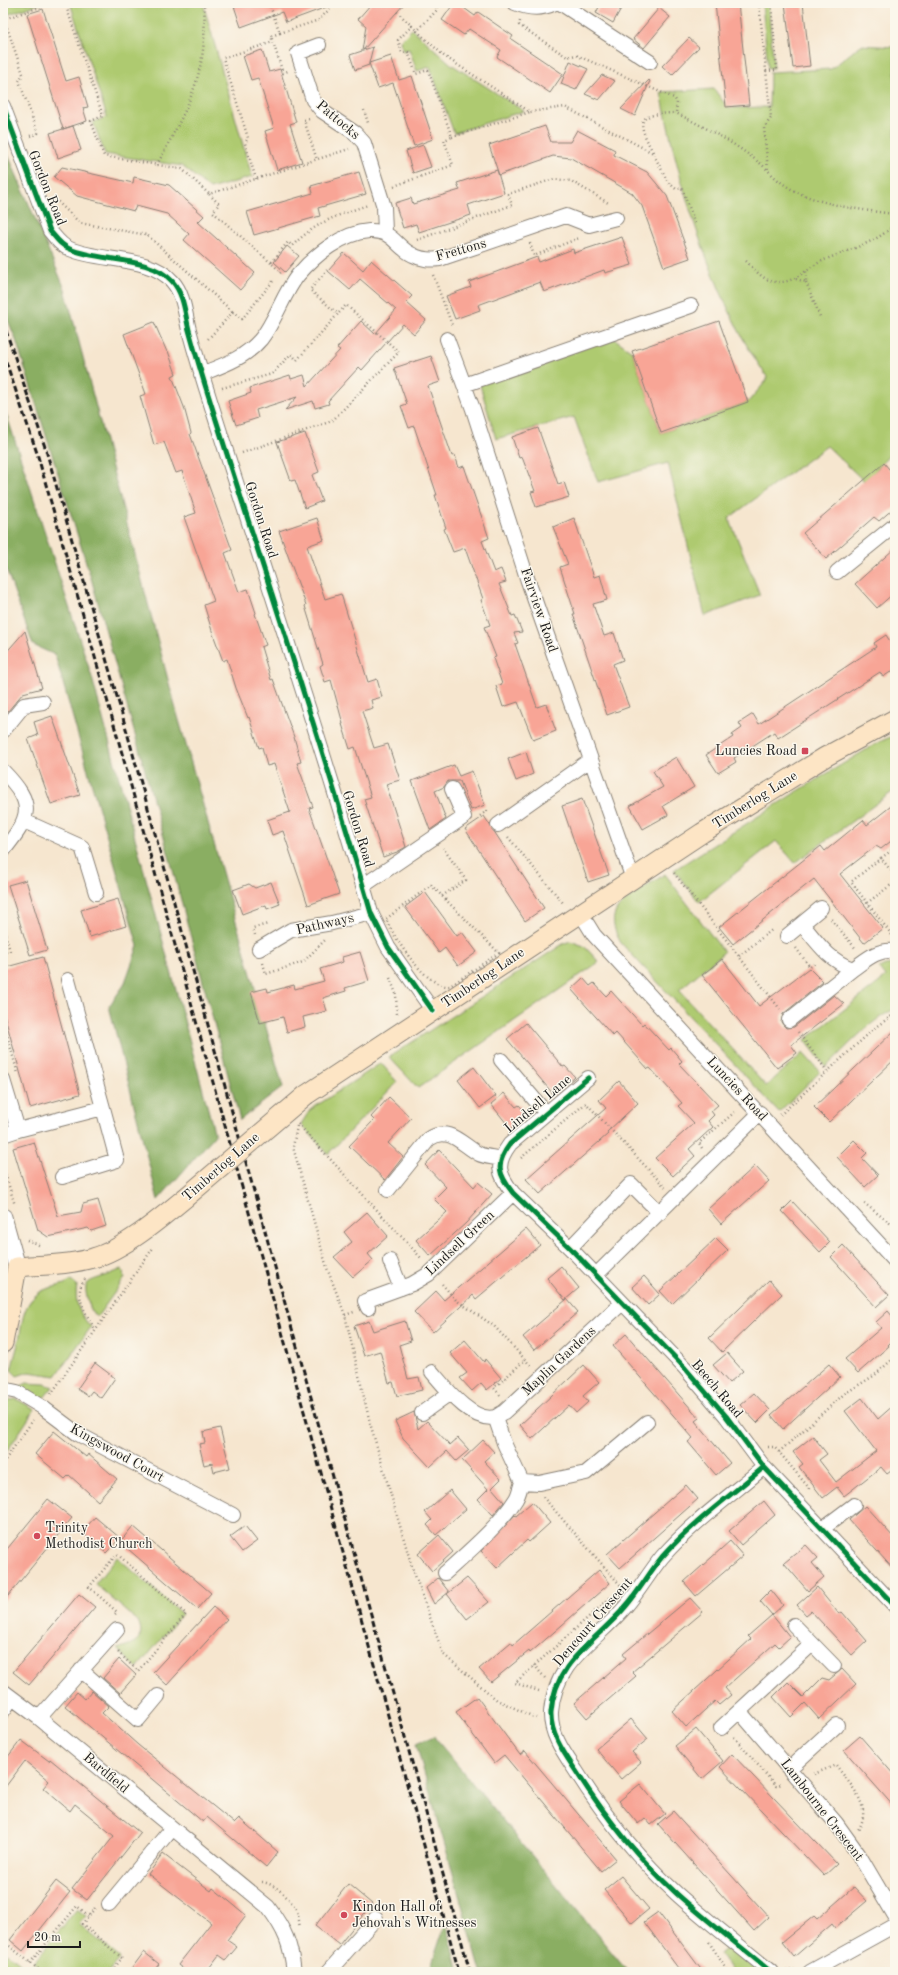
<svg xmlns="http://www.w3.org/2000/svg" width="898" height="1975" font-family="'Old Standard TT',serif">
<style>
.green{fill:#aeca70;stroke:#657346}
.forest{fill:#8aae62;stroke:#53653f}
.building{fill:#f8a596}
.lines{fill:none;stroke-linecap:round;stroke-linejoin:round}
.minor-casing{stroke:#898176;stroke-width:16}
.tertiary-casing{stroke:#898176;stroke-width:19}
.secondary-casing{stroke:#898176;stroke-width:21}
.path{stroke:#898176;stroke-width:2.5;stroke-dasharray:1 3;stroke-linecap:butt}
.minor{stroke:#fff;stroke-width:14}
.tertiary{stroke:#fff;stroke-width:17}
.secondary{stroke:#fde5c5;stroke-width:19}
.rail{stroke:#1c1c1c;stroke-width:3;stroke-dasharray:6 3;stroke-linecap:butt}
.secondary-bridge-casing{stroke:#898176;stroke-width:21;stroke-linecap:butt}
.secondary-bridge{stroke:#fde5c5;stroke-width:19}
.cycleway-casing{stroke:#fbf7ec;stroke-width:8}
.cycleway{stroke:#00873e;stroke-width:5}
.poi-dot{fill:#d1495b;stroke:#fbf7ec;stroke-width:1.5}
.labels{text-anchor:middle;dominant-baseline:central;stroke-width:3;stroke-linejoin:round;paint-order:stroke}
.street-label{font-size:14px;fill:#1c1c1c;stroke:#fbf7ec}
.poi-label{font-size:14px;fill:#1c1c1c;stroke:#fbf7ec;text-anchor:start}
</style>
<rect width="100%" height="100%" fill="#fbf7ec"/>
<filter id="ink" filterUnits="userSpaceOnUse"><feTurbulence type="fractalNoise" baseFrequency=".025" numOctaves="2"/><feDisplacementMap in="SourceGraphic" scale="8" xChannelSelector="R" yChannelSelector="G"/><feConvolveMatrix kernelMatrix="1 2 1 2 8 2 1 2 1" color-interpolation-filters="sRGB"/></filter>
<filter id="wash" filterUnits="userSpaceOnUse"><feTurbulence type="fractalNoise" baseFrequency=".012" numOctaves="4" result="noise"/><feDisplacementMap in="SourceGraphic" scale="16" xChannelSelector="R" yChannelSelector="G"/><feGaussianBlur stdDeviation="0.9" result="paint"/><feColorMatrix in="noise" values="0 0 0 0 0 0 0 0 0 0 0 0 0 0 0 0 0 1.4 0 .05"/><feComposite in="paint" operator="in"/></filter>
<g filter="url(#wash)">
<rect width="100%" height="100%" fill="#f6e6cf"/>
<path class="green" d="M3 3H42L6 15Z
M70 3H203L252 177 210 189 182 166 105 154 93 122 107 117Z
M762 3H768L774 68H768Z
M412 29 451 64 524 111 454 133 430 67 417 71 409 49 403 51 400 41Z
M861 45 895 47V449L865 482 827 446 729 518 760 595 705 616 668 463 598 482 574 417 496 439 480 385 609 335 632 351 661 433 748 402 767 380V377C758 363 748 349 740 333 701 257 677 176 661 92L714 89 728 108 769 107 770 72 831 69Z
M895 735V790L795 863 776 841 699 902 674 870 793 794 879 742Z
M665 874 724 952 679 990 766 1086 803 1053 820 1072 779 1112 621 943C616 934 610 922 616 911 620 901 655 881 665 874Z
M570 941 584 946 599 962 418 1088 389 1057 563 944Z
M895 964V1009C870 1020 846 1048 826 1067L805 1040 886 977 879 968 885 965Z
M381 1063 397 1082 328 1154 301 1124 310 1110Z
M122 1269 125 1278 97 1317C92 1314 90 1307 88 1301 83 1283 86 1282 102 1277 109 1275 115 1272 122 1269Z
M71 1280 77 1285C74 1302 79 1314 91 1327L56 1376 29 1372 17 1376 11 1370C14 1358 18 1346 20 1334 23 1317 24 1303 40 1292 50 1286 63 1287 71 1280Z
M27 1383 45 1384 53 1387 41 1401 19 1387Z
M16 1399 35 1409 3 1457V1405L10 1400Z
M117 1557 182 1614 137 1668 117 1649C133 1644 147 1640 138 1621L95 1584Z
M77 1909 86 1916 79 1924 120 1958 108 1972H45L33 1963Z
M726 1948 733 1950 759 1972H732L720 1953Z
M3 1950 30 1972H3Z"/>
<path class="forest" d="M3 143 65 289 175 706 283 1087 240 1120 171 863 91 578 16 340 3 308Z
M3 404 91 674 215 1135 158 1200 109 1006 124 985 138 946 55 655 33 645 3 560Z
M434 1736 435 1738 628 1972H481L416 1744Z
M446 1922 459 1972H429Z"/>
<g id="blocks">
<path class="building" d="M233 3H332V5L286 22 282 12 241 27Z
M372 3H405L363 50 373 47 369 63 391 56 399 80 412 76 433 139 414 146 393 83 378 88 369 63V65L355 70 350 55 362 51 366 26 358 19Z
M454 3H457L475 16 478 12 513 36 511 39 563 74 550 93 497 57 501 50 469 29 464 35 442 20Z
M601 3H624L613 23 596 13Z
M715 3H738L749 105 726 107Z
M785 3H803L810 66 793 68Z
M659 8 670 17 644 48 633 39Z
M43 9 66 81 79 77 88 107 83 108 87 121 63 129 27 14Z
M689 38 699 47 672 75 662 66Z
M262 50 269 72 280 69 296 122 290 124 302 162 277 170 265 131 274 128 258 78 251 80 243 56Z
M570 61 588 69 576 90 561 84Z
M602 75 615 81 599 100 585 94Z
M649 80 650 81 635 116 621 109Z
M73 126 81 150 58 158 50 133Z
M545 126 551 142H570L577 130 615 150 614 155 647 172 667 196 690 258 664 267 642 206 632 193 571 158 553 156 499 175 489 145Z
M423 145 431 167 413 173 406 151Z
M62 167 133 183 134 177 169 185 204 216 198 222 255 273 240 290 184 240 189 234 167 214 136 206 134 211 77 196 54 177Z
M497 170 504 193 468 205 471 215 419 232 416 224 403 228 395 203 411 198 413 204 460 190 457 183Z
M359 172 366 194 318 208 320 216 254 235 247 212 313 193 311 186Z
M622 237 632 265 605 273 604 270 544 292 540 282 478 305 480 310 455 319 446 296 471 287 469 282 537 257 539 262 573 249 574 253Z
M287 246 299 256 285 272 274 262Z
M344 253 363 270 371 260 412 296 406 302 426 320 414 334 403 324 362 370 359 367 328 401 329 404 315 408 313 401 285 410 297 397 256 410 258 418 236 425 228 401 251 393 250 388 290 375 291 379 304 375 307 386 340 350 337 348 361 321 375 334 396 310 360 279 350 290 328 271Z
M719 321 748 402 661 433 632 351Z
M154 322 167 352 168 351 176 374 172 376 184 407 191 433 190 434 232 550 225 553 239 592 248 589 256 613 255 614 266 645 261 647 271 680 273 679 294 737 301 762 297 763 313 807 309 808 339 894 308 905 283 831 272 835 267 820 290 812 274 764 267 766 262 747 259 748 249 717 248 718 236 688 227 659 223 661 213 634 204 605 214 601 184 517 196 513 182 471 176 473 164 442 154 445 140 396 146 394 124 334Z
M431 356 440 382 428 386 452 456 455 455 459 468 464 466 489 538 482 541 494 572 501 569 506 582 499 584 512 616 515 615 522 632 514 633 518 643 515 644 537 707 546 704 556 731 533 740 518 702 503 707 496 686 502 684 493 658 496 657 484 627 490 625 481 600 483 599 465 548 453 552 444 529 446 528 435 495H437L414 426 409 428 401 406 407 404 394 368Z
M538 428 558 484 564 482 569 497 536 507 531 492 535 491 522 457 519 458 512 437Z
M305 433 319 472 312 475 322 501 305 508 295 480 291 481 277 442Z
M884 463 895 476V507L879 521 874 517 826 559 803 533Z
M317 518 324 540 307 546 325 599 341 594 368 682 377 679 382 697 371 700 373 708 362 711 374 748 388 744 400 780 386 784 406 847 397 852 383 857 364 799 371 797 355 747 350 749 342 724H343L331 680 325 682 320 666 323 664 305 606 306 605 279 531Z
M574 518 594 577 600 575 607 600 593 604 604 636 614 633 623 660 613 664 629 707 607 715 573 614H575L560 567 568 564 553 527Z
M895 548V592L877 608 855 584Z
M25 631 42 688 23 693 3 717V656Z
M886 635 895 649V669L883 677 880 672 778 738 774 732 734 758 736 762 718 773 706 755 733 737 732 735 742 728 739 723 753 714 759 724 876 647 874 643Z
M52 716 80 795 51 804 28 739 38 735 34 722Z
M526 752 533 774 516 781 508 759Z
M676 757 694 787 663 806 668 815 643 829 630 806 663 787 653 771Z
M454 765 459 776 472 771 485 805 471 810 460 781H448L444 787 435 791 446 819 430 830 412 781Z
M582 799 609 875 588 882 562 806Z
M895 803V838L881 849 876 846 840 874 883 928 864 943 814 879 733 944 719 927 821 846 825 851 863 820 867 825Z
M484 816 544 908 525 921 465 829Z
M26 880 47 950 30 955 8 885Z
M271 882 280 904 267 909 266 905 242 914 233 890 249 884 255 888Z
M425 892 457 936 462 932 477 952 458 966 445 948 439 953 405 907Z
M118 899 126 926 90 937 81 910Z
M360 952 369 981 345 988 346 991 323 998 327 1011 303 1017 305 1027 287 1032 283 1017 260 1023 251 992 267 988 268 992 294 985 295 989 324 981 320 969 343 962 342 957Z
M43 957 80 1094 30 1108 3 1010V968Z
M722 959 759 1006 809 968 823 982 783 1014 781 1022 786 1028 794 1027 834 995 844 1004 791 1045 797 1053 777 1068 702 975Z
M583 978 590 986 594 983 606 996 611 991 642 1025 644 1023 669 1050 671 1048 682 1061 679 1064 718 1105 711 1111 714 1115 708 1121 713 1127 689 1149 695 1156 673 1176 655 1158 694 1123 678 1106 682 1103 650 1068 648 1069 616 1033 613 1036 571 989Z
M526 1023 563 1067 565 1066 575 1077 554 1095 507 1039Z
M895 1030V1059L829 1122 814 1107Z
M474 1067 496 1096 480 1108 458 1080Z
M619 1081 638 1103 607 1132 608 1134 540 1194 526 1179 606 1108 599 1100Z
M504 1093 516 1107 519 1105 528 1115 511 1129 491 1104Z
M389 1097 411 1118 388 1143 403 1157 385 1180 349 1146 374 1120 371 1117Z
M854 1140 867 1153 862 1158 878 1175 865 1187 837 1157Z
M34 1142 58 1216 81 1212 83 1204 98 1200 106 1226 91 1231 88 1228 48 1237 38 1230 13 1148Z
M439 1150 474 1187 478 1182 492 1194 466 1223 430 1256 416 1240 447 1212 434 1199 446 1187 425 1165Z
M755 1166 769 1181 721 1224 708 1209Z
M792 1201 830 1242 820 1252 782 1211Z
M367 1212 388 1236 368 1254 373 1260 353 1277 334 1257 352 1242 344 1232Z
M526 1229 540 1245 476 1299 473 1295 433 1332 414 1312 436 1291 444 1300Z
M716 1238 728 1250 672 1304 660 1291Z
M843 1245 889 1295 876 1307 831 1257Z
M561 1266 579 1288 565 1300 547 1278Z
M644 1276 660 1294 648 1305 632 1287Z
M769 1280 782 1294 722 1352 709 1338Z
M567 1299 578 1312 534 1350 523 1337Z
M888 1311 893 1317 895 1316V1344L892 1341 888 1345 889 1346 858 1373 845 1359 881 1328 876 1322Z
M369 1321 373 1331 405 1321 411 1341 399 1345 408 1379 419 1377 422 1390 397 1396 393 1382 389 1383 380 1351 364 1356 354 1326Z
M626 1334 699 1418 695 1421 730 1463 716 1475 688 1442 693 1438 613 1346Z
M465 1340 484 1362 485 1359 501 1378 487 1390 481 1383 472 1391 460 1378 467 1373 450 1353Z
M727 1353 743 1371 729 1383 713 1365Z
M95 1363 115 1378 101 1398 92 1391 88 1396 77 1389Z
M829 1364 840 1377 783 1429 771 1415Z
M584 1365 599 1382 583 1396 588 1402 576 1413 569 1405 532 1439 520 1425Z
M754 1393 770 1410 757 1423 740 1405Z
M862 1398 878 1419 895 1404V1468L887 1474 881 1467 844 1496 837 1487 823 1498 799 1467 803 1464 793 1452 813 1436 827 1454 819 1460 836 1482 876 1451 845 1411Z
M414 1412 418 1429 427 1421 450 1445 458 1438 469 1450 456 1461 447 1451 430 1467 403 1438 395 1421Z
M220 1428 230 1468 214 1472 212 1463 204 1465 199 1444 205 1443 203 1432Z
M54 1431 86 1457 88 1454 117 1479 98 1501 69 1475 65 1479 35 1454Z
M483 1440 494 1452 484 1461 501 1479 492 1488 504 1502 493 1515 478 1499 488 1489 462 1460Z
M686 1485 698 1499 620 1568 607 1554Z
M450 1490 466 1509 436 1535 427 1525 432 1520 425 1512Z
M48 1499 72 1518 3 1602V1554Z
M764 1501 775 1515 741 1545 729 1531Z
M532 1502 550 1523 529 1542 527 1540 497 1568 481 1551 515 1515 516 1516Z
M865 1506 895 1539V1571L849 1520Z
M95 1517 120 1538 106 1553 82 1532Z
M133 1526 211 1593 197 1609 120 1542Z
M245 1526 257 1541 242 1552 230 1537Z
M439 1535 453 1552 432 1571 418 1554Z
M730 1541 743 1556 696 1596 684 1582Z
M806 1545 818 1558 812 1563 824 1577 808 1591 784 1563Z
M599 1570 610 1583 530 1653 529 1651 491 1682 479 1669 511 1642 513 1645Z
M438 1578 449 1592 434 1604 426 1588Z
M467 1578 489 1602 467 1619 447 1594Z
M817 1587 839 1614 842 1612 867 1641 852 1655 811 1611 806 1615 797 1605Z
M771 1590 783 1605 772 1615 760 1601Z
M79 1594 95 1607 29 1685 13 1672Z
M690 1598 703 1612 632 1672 636 1676 587 1718 574 1703 626 1658 623 1654Z
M213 1607 227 1619 167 1685 153 1672Z
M772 1615 790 1637 779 1647 775 1643 725 1688 731 1695 719 1705 715 1701 686 1727 672 1711 751 1639 748 1636Z
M119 1659 136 1675 120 1693 103 1678Z
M842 1669 856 1684 819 1719 805 1703 791 1717 773 1697 788 1682 803 1697 822 1678 829 1680Z
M92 1691 109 1706 102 1713 138 1745 234 1823 239 1818 278 1852 266 1867 207 1817 203 1822 65 1706 77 1692 85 1699Z
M477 1697 520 1755 525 1751 616 1859 601 1871 504 1755 494 1763 456 1712Z
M631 1719 648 1739 632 1752 641 1762 621 1779 596 1749Z
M696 1729 723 1761 702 1779 675 1746Z
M860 1736 895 1776V1808L844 1750Z
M21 1740 49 1761 50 1759 140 1833 87 1900 72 1889 114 1836 75 1804 70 1811 43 1788 49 1781 25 1761 3 1790V1763Z
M732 1754 837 1864 824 1876 720 1767Z
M640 1784 665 1814 651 1825 645 1818 638 1824 619 1801Z
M673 1811 769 1917 754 1931 658 1824Z
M163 1854 211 1891 213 1888 246 1915 227 1940 237 1947 226 1960 219 1955 206 1972H187L178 1965 211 1923 148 1874Z
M621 1876 649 1909 632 1923 604 1890Z
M56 1881 70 1892 23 1951 10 1940Z
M348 1884 372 1904 339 1945 315 1926Z
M854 1887 867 1901 835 1928 832 1924 794 1957 782 1942 814 1916 817 1919Z
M658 1912 703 1972H681L644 1922Z
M144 1952 159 1964 153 1972H129Z"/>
</g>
</g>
<g filter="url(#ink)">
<use href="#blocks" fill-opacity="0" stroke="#898176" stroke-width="1"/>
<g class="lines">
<g class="minor-casing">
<path id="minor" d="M515 3C529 9 541 10 555 3
M560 3 650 62
M319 45 298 53 313 100 322 111 355 133 364 143 384 207 385 232
M3 106 50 231C56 238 61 246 70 249 100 262 150 256 172 281 184 294 185 314 189 330 196 356 204 382 212 407 265 575 322 743 371 913L388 947 433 1011
M447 339 473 409 528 581 633 879
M201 374C224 365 245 358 261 339 276 320 283 294 298 275 315 255 342 233 369 231 394 230 395 247 413 255 422 260 430 260 440 259L566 216 589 225 616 218
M464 385 691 306
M837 572 895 525
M3 731 24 705 43 702
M3 771C36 805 31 816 3 851
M24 821 82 847 96 893
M498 825 590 760
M363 886 464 817 452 789
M581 914 594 935 895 1261
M802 924C817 942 829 961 853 969 867 959 877 949 895 951
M787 936 821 908
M259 949 291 930 332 923 371 913
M789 1020 853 969
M501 1060 546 1113
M588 1078 510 1144C495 1164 498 1174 513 1193L570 1248 685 1368 726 1416 764 1467 895 1606
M3 1080 18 1130 3 1135
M18 1130 103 1108 68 980
M62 1177 117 1160 103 1108
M388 1190 429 1139C449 1125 462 1145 479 1154 485 1157 494 1157 501 1159
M570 1248 631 1184 660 1213
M390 1261 401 1288
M596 1275 760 1113
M368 1308 365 1301 412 1284 429 1274 513 1193
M432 1372C445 1387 472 1423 495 1417 498 1416 501 1413 504 1412L622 1303
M3 1389 17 1392 42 1407 78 1434 233 1515
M422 1413 450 1393
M764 1467C730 1496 692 1523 662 1557 649 1573 639 1591 626 1606 596 1642 555 1660 551 1712 550 1734 564 1753 576 1771 604 1815 638 1858 677 1894 707 1921 740 1946 771 1972
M522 1482 539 1483 586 1473 647 1422
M822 1529 854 1505
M445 1573C467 1553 500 1525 516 1499 519 1494 520 1488 522 1482L504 1443 495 1417
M794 1625 834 1666
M81 1670 138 1720 158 1696
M3 1691 39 1718 268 1907C285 1930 291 1944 294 1972
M3 1711 12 1698
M740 1712 836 1823 859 1855 895 1916
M39 1718 117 1630
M721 1728 812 1644
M790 1768 837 1725
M109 1904 172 1828
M328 1972 376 1918
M810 1972 895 1925"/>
</g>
<g class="tertiary-casing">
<path id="tertiary" d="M3 1217 17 1267"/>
</g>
<g class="secondary-casing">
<path id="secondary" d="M306 1095 702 833 825 757 895 719
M3 1343 17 1267C42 1265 69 1265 93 1258 123 1250 161 1218 185 1198"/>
</g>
<path class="path" d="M65 3 103 116 91 121 104 156 182 169 209 194
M269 3 280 33 271 36 273 42
M436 3 437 10 417 31 444 56 530 112 565 107 653 153 668 182 676 189 682 188 696 226
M477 3 482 6 484 3
M759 3 771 118 764 128 768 170
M397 12 412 26
M520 21 519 25 567 57 576 55 674 98 677 102 676 113C704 127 732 141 757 161 766 167 773 177 782 183 810 204 860 210 895 214
M280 33 319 20 335 3
M766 71 777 70 771 3
M364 110 368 123
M309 119 304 120 317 160
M30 136 38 133 19 81 23 74 4 19 52 3
M452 137 530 112
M653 152C635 119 638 114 676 113
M157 165C173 134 193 101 200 67 205 46 205 24 204 3
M256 179 245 143 248 138 223 58 273 42 283 73 288 71
M394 186 453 165 444 140 452 137 428 70 416 74 408 52 402 53 398 40 412 26 417 31
M55 199 80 223 147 235 233 312
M417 240 512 205 508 194 554 179 571 181 610 204
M530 243 534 256 579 238
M746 261C755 270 764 282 778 282 795 283 807 268 822 261 846 250 876 244 895 224
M271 263 213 212 219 204 209 194 349 149
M280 273 281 272 271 263 288 242 292 246C315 223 337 215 368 205
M433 275 452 325
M796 279 806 282V271
M806 282 821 319
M208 339 233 312 242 319 274 280
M222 388 272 374 291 354 297 360 338 314 310 290 327 270
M242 453 332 421 399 352 346 305 338 314
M480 816 487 811 488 813
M508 837 564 904
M895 848 881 858 895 876
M881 858 851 882 892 935
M674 873 780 1009
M431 885 499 953 450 986C427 989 394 938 386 919Z
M442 896 466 880 443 848
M867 903 895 882
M831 919 856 949
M3 927 10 951 3 952
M255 935 253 928 268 924
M796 948 810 967 815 963
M739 956 773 929
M263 963 266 974 303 962 325 940
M390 978 396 994 397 1014
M3 1021 18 1074
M798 1032 827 1071
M780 1115 877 1026 895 1014
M298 1124 422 1259
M297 1126 293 1147 327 1268 345 1315 370 1423 412 1567 443 1654 497 1700 536 1718
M702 1148 699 1143 736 1111
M521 1158 586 1103 665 1187
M3 1167 15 1205
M864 1203 895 1227
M27 1240 41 1246
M85 1279C72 1293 87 1316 95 1329
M442 1284 456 1300 494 1326 531 1366
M345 1315 354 1312
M51 1394 153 1248
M500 1395 494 1388 525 1360
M768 1447H774L779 1452 809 1488 808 1492
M779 1452 844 1394 875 1375 895 1357
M3 1463 33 1420
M543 1497 622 1587
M115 1614 117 1612 89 1587 117 1554 186 1614 138 1671 118 1652
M534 1665 545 1678
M893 1675 895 1673
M539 1691 515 1683 612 1596
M3 1735 7 1726
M734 1737 776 1786 782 1784
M814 1774 836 1765C849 1784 874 1806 858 1830
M262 1882C275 1883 290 1899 296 1909 299 1915 299 1923 300 1928
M95 1908 82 1924 122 1958 111 1972
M3 1941 42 1972
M709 1942 728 1972
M30 1963 77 1906 89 1916
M786 1971 796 1970"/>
<use href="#minor" class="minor"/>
<use href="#tertiary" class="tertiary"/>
<use href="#secondary" class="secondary"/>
<path class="rail" d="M3 322 46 450 120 707 470 1972
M3 353 37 453 110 710 459 1972"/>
<g class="secondary-bridge-casing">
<path id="secondary-bridge" d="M185 1198 306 1095"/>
</g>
<use href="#secondary-bridge" class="secondary-bridge"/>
<g class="cycleway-casing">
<path id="cycleway" d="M3 106 50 231C56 238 61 246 70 249 100 262 150 256 172 281 184 294 185 314 189 330 196 356 204 382 212 407 265 575 322 743 371 913L388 947 433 1011
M588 1078 510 1144C495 1164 498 1174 513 1193L570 1248 685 1368 726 1416 764 1467 895 1606
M764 1467C730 1496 692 1523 662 1557 649 1573 639 1591 626 1606 596 1642 555 1660 551 1712 550 1734 564 1753 576 1771 604 1815 638 1858 677 1894 707 1921 740 1946 771 1972"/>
</g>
<use href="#cycleway" class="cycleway"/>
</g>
</g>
<g class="poi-dot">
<rect x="801" y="747" width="8" height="8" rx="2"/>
<circle cx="37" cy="1536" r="4"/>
<circle cx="344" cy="1915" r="4"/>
</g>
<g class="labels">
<g class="street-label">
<text transform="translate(338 120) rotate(40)">Pattocks</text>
<text transform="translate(47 188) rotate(68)">Gordon Road</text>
<text transform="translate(461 250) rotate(-16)">Frettons</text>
<text transform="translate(261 520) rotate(72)">Gordon Road</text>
<text transform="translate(539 610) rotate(71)">Fairview Road</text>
<text transform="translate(755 800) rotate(-32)">Timberlog Lane</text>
<text transform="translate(358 829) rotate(73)">Gordon Road</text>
<text transform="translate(325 924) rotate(-13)">Pathways</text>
<text transform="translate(483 978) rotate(-34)">Timberlog Lane</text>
<text transform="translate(737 1089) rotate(47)">Luncies Road</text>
<text transform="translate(538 1104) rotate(-40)">Lindsell Lane</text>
<text transform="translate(221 1167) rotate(-41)">Timberlog Lane</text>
<text transform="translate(460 1243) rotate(-43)">Lindsell Green</text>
<text transform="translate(559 1361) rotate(-43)">Maplin Gardens</text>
<text transform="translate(717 1389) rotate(50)">Beech Road</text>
<text transform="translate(117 1453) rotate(29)">Kingswood Court</text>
<text transform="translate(593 1622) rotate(-49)">Dencourt Crescent</text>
<text transform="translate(106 1773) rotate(40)">Bardfield</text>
<text transform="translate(822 1810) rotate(52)">Lambourne Crescent</text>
</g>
<g class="poi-label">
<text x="797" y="751" text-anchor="end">Luncies Road</text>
<text x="45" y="1528">Trinity<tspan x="45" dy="16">Methodist Church</tspan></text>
<text x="352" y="1907">Kindon Hall of<tspan x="352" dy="16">Jehovah's Witnesses</tspan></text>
</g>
</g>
<rect width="898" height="1975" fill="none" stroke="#fbf7ec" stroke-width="16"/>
<path d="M28 1941v6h52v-6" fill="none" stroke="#1c1c1c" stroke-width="2"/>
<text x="34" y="1941" font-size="12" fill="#1c1c1c" stroke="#fbf7ec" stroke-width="3" paint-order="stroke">20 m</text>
</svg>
